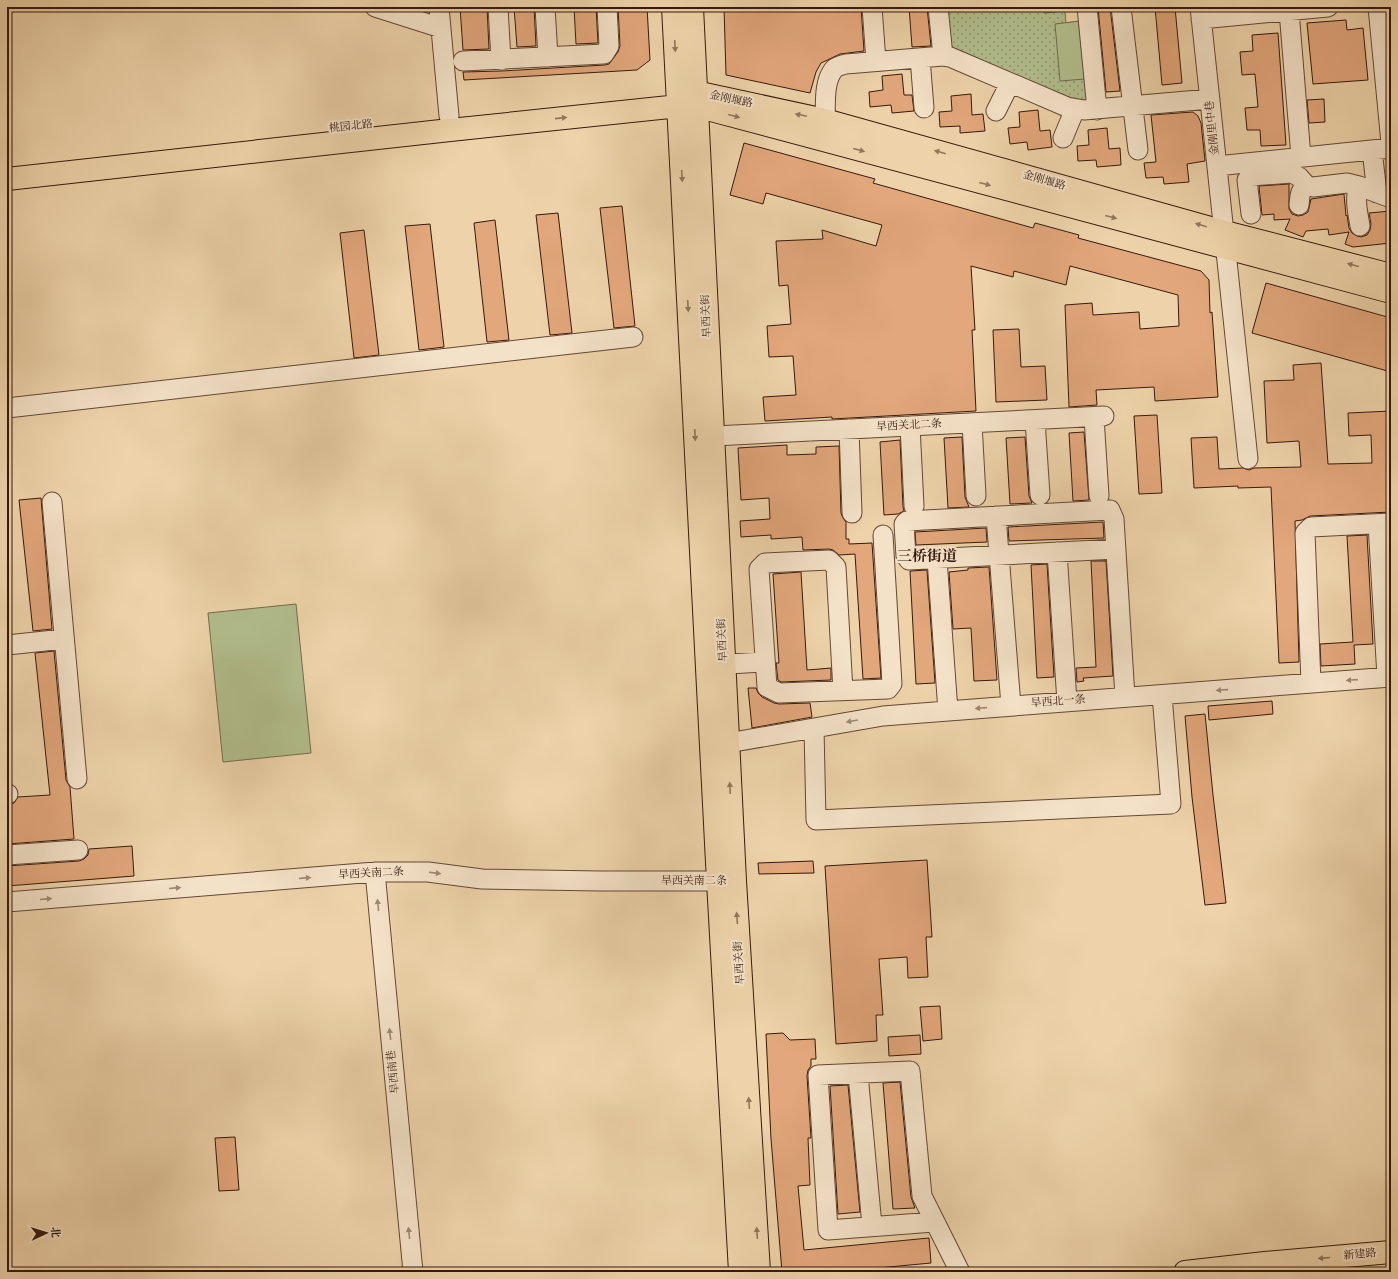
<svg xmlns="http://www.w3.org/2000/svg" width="1398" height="1279" font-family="'Old Standard TT','Noto Serif SC',serif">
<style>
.park{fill:url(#park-dots);stroke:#746c4d}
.pitch{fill:#b2be8d;stroke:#746c4d}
.building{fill:#e2a77b;stroke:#36190d}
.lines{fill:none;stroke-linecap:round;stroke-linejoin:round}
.minor-casing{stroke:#644834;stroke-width:21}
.major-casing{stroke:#36190d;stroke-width:24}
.minor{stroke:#f4e2c8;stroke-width:19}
.major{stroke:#eed3aa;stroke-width:22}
.oneway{fill:#92765c}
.oneway2{fill:#9e8874}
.labels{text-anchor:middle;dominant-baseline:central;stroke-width:4;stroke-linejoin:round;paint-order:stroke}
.street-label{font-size:11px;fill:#36190d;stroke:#f4e2c8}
.district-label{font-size:15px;font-weight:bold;fill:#36190d;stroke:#f4e2c8}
</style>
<defs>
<pattern id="park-dots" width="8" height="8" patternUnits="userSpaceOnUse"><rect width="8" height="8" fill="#b2be8d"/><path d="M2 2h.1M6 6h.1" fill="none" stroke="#929a72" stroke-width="1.8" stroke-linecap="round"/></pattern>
</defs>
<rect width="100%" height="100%" fill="#eed3aa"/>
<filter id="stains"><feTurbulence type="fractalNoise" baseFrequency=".005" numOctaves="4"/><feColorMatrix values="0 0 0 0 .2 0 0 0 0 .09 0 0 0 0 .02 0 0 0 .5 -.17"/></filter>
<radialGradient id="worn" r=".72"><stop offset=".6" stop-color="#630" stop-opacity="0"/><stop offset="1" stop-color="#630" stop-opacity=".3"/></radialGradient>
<path class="park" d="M946 7H1043L1044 13 1065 11 1066 23 1080 21 1087 98 1083 102 1073 101 965 56 952 47 948 37Z"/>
<path class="pitch" d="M1080 21 1085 79 1060 81 1055 24Z
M296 604 311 753 223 762 208 613Z"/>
<path class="building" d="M460 7H487L489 49 463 50Z
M514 7H534L536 46 517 47Z
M574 7H596L598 43 576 44Z
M618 7H647L650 60 637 70 464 80 463 72 502 71 605 65 609 64 618 52 620 46Z
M724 7H861L864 51 840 54 821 63 816 72 810 93 726 75Z
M909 7H927L931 46 912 47Z
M1098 7H1110L1120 91 1106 92Z
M1155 7H1175L1182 83 1162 85Z
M1346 20 1347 30 1363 28 1368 80 1313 84 1307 23Z
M1278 33 1286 145 1261 146 1260 130H1247L1245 108 1258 107 1255 74 1242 75 1240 52 1253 51 1252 35Z
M902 74 904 95H912L914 111 892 113 891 105 870 107 869 92 883 90 882 76Z
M971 94 972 115 983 114 985 131 960 133V126L940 127 939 112 952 111 951 96Z
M1324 99 1325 122 1309 123 1307 100Z
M1038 110 1040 131 1050 130 1052 147 1028 150 1027 142 1010 144 1008 128 1020 127 1019 112Z
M1193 112 1198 116 1201 123 1205 161 1187 164 1189 182 1164 184 1163 177 1146 178 1144 163 1156 162 1151 115Z
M1107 128 1109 149 1120 148 1121 165 1097 167 1096 160 1078 161 1077 146 1089 145 1088 130Z
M744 143 875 179 873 183 1033 228 1035 223 1079 235 1078 238 1201 271 1209 280 1210 313 1212 312 1218 397 1155 401 1154 387 1096 390 1097 405 1069 407 1065 305 1092 303 1093 315 1139 312 1140 329 1179 326 1178 295 1070 266 1066 285 1014 271 1013 277 971 266 975 330H972L976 411 832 419V417L765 421 763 397 796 395 793 356 769 357 767 326 791 324 788 285 779 286 776 241 823 239 822 230 876 246 882 225 766 193 763 204 730 195Z
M1289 184V209L1292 214 1298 216 1303 215 1308 212 1311 199 1344 194 1346 216 1347 215 1349 228 1352 233 1357 236 1361 237 1367 235 1370 230 1371 224 1369 213 1391 211V243L1353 247 1345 244 1349 232 1329 235 1328 229 1306 231 1303 237 1285 230 1290 219 1274 220V214L1262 215 1259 186Z
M622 206 635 326 614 328 600 208Z
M558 213 572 333 550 335 536 215Z
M495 220 509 340 487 342 474 223Z
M430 224 444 347 419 350 405 226Z
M364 230 379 355 354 358 340 233Z
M1266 283 1391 318V372L1252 333Z
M1019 329 1021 367 1045 366 1047 400 996 402 993 330Z
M1321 363 1328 464 1372 463 1371 435 1349 436 1348 413 1391 411V512L1310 516 1302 520 1295 521 1299 662 1279 663 1271 487 1238 488V486L1194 488 1191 438 1217 437 1219 469 1243 468 1249 470 1254 468 1301 467 1299 441 1267 443 1264 381 1294 380 1293 365Z
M1157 415 1162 493 1139 494 1134 416Z
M1084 432 1089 500 1073 501 1069 433Z
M962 437 965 497 969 507 948 508 944 438Z
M1025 437 1029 496 1032 503 1010 504 1006 438Z
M900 440 903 507 904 511 898 514 884 515 880 442Z
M787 445V455L816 454V447L839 446 841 513 843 518 846 522V539H849V544L872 543 881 678 863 679 855 554 839 555 833 550 829 549 803 550 802 537 771 539V535L741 537 740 521 770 519 769 498 741 500 738 448Z
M41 498 52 629 33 631 19 500Z
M1103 522 1104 538 1009 541 1008 527Z
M986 528 987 542 916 545 915 532Z
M1367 535 1373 644 1354 645 1355 664 1321 666 1320 644 1353 642 1347 536Z
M1091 561H1106L1113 676 1083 678 1084 681 1077 682 1076 668 1096 667Z
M1047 564 1054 677 1037 678 1031 565Z
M989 567 997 680 974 681 971 628 953 629 949 572 968 570V568Z
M927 570 935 683 916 684 910 571Z
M801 572 807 670 831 668V680L781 682 778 680 776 663H779L773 574Z
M54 651 66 780 70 787 74 839 7 844V805L14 803 18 797 50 795 35 653Z
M748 688H756L758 693 762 697 774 703 779 704 810 703 812 717 752 728Z
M1272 701 1273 714 1209 720 1208 706Z
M1205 714 1213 795 1226 903 1205 905 1192 797 1185 716Z
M132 846 134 876 7 886V866L79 861 84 859 88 855 89 849Z
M927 860 932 937H926L928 977 908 978 907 957 879 959 883 1015H876L877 1041 836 1044 825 866Z
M813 861 814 873 759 874 758 863Z
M940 1006 942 1039 923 1041 920 1007Z
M783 1033 790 1040 815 1039 816 1059H811V1066L808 1070 807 1076 811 1138H808L810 1185 798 1186 804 1250 929 1238 931 1263 835 1272H782L771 1139 766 1034Z
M920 1035 921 1054 889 1056 888 1037Z
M900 1082 911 1197 915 1208 893 1209 883 1083Z
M848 1085 860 1212 838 1214 830 1086Z
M235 1137 239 1190 219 1191 215 1138Z"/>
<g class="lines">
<g class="minor-casing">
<path id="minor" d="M375 7 441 28
M439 7 449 116
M498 7 501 60
M545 7 548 57
M872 7 876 61
M938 7 943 56
M1087 7 1097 110
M1121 7 1138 150
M1200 7 1248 459
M1378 7 1391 143
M1289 11 1301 157
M1201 19 1328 7
M920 58 924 108
M463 61 604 54 609 46 607 7
M996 111 1010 83
M825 120C826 105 823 82 834 69 837 66 842 65 846 64L943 56 950 57 1067 107 1084 110 1210 99
M1063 138 1075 109
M1372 150 1377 193
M1217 166 1391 148
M1359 186C1354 199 1358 213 1360 226
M1299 205C1300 197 1299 190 1307 186
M1251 214 1247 180 1251 176 1292 173 1299 177 1307 186 1313 187 1347 183 1359 186 1391 198
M7 408 633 337
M1094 417 1099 496
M1035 420 1040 495
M972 423 976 496
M910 426 914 506
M849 429 852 513
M714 436 1104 416
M52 502 77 779
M996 516 1011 706
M1378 524 1387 677
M1116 549 909 560 906 556 904 524 907 521 1110 510 1114 519 1125 697
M1057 552 1067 702
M937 559 948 711
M7 645 64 639
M710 665 765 662
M1311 683 1305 533 1311 527 1391 523
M843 691 836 567 829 560 765 563 759 569 767 687 779 693 888 689 892 684 883 535
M814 728 816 820 1171 804 1162 695
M728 743 883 716 1391 677
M7 794H8
M7 855 78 850
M375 872 413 1272
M7 902 375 872H428L482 879 600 881H732
M858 1074 872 1226
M934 1222 828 1230 818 1075 910 1071 922 1196 960 1272"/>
</g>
<g class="major-casing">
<path id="major" d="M673 7 718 882 740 1272
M692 7 735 881 759 1272
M700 93 825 120 1225 232 1391 275
M7 179 450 130 679 106H696L1391 292
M1185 1272 1265 1263 1391 1252"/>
</g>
<use href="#minor" class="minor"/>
<use href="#major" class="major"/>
</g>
<defs><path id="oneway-solid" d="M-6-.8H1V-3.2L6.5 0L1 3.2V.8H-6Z"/></defs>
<g class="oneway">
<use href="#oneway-solid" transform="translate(675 46) rotate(87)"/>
<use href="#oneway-solid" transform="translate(801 115) rotate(-168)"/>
<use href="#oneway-solid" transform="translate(734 116) rotate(15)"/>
<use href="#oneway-solid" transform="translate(561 118) rotate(-6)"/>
<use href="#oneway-solid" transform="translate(859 150) rotate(15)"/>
<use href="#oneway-solid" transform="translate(940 152) rotate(-164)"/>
<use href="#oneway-solid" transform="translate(682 176) rotate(87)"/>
<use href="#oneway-solid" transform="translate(985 184) rotate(15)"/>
<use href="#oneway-solid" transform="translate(1111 217) rotate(15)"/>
<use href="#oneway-solid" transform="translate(1201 225) rotate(-164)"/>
<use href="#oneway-solid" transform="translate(1353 265) rotate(-165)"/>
<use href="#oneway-solid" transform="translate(688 306) rotate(87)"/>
<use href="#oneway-solid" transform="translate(695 435) rotate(87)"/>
<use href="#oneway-solid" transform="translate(730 788) rotate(-93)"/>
<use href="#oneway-solid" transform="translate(737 918) rotate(-94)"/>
<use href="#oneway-solid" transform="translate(749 1103) rotate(-94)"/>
<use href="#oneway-solid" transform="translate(757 1233) rotate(-94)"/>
<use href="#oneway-solid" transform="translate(1324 1258) rotate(175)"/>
</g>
<g class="oneway2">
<use href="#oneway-solid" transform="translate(1352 680) rotate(176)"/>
<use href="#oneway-solid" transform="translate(1222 690) rotate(176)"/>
<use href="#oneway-solid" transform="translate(981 708) rotate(176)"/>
<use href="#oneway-solid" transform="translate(852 721) rotate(170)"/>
<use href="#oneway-solid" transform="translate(435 873) rotate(7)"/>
<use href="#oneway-solid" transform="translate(305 878) rotate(-5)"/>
<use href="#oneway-solid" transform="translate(175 888) rotate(-5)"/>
<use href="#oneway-solid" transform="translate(46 899) rotate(-5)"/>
<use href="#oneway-solid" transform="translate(378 905) rotate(-96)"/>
<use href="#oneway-solid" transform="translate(390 1034) rotate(-96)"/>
<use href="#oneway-solid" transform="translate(409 1233) rotate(-96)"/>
</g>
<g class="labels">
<g class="street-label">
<text transform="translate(731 100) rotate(12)">金刚堰路</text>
<text transform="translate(351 127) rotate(-6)">桃园北路</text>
<text transform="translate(1213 128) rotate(-96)">金刚里中巷</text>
<text transform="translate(1044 181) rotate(16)">金刚堰路</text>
<text transform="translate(707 316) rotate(-93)">旱西关街</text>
<text transform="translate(909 426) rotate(-3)">旱西关北二条</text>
<text transform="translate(723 640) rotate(-93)">旱西关街</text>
<text transform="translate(1058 702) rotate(-4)">旱西北一条</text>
<text transform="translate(371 874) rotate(-3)">旱西关南二条</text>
<text x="694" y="881">旱西关南二条</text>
<text transform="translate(740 963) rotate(-94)">旱西关街</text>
<text transform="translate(394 1072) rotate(-96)">旱西南巷</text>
<text transform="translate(1360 1255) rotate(-5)">新建路</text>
</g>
<g class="district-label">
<text x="927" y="557">三桥街道</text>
</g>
</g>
<rect width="1398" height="1279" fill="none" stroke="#eed3aa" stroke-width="24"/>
<rect x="8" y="8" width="1382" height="1263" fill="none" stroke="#36190d" stroke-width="2"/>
<rect x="12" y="12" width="1374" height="1255" fill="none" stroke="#36190d"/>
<g transform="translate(46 1233) rotate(86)" stroke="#f4e2c8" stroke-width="3" paint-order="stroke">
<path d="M0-3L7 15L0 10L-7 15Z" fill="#36190d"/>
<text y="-6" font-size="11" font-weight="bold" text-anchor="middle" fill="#36190d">北</text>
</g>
<rect width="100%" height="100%" filter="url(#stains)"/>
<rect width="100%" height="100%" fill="url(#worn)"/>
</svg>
